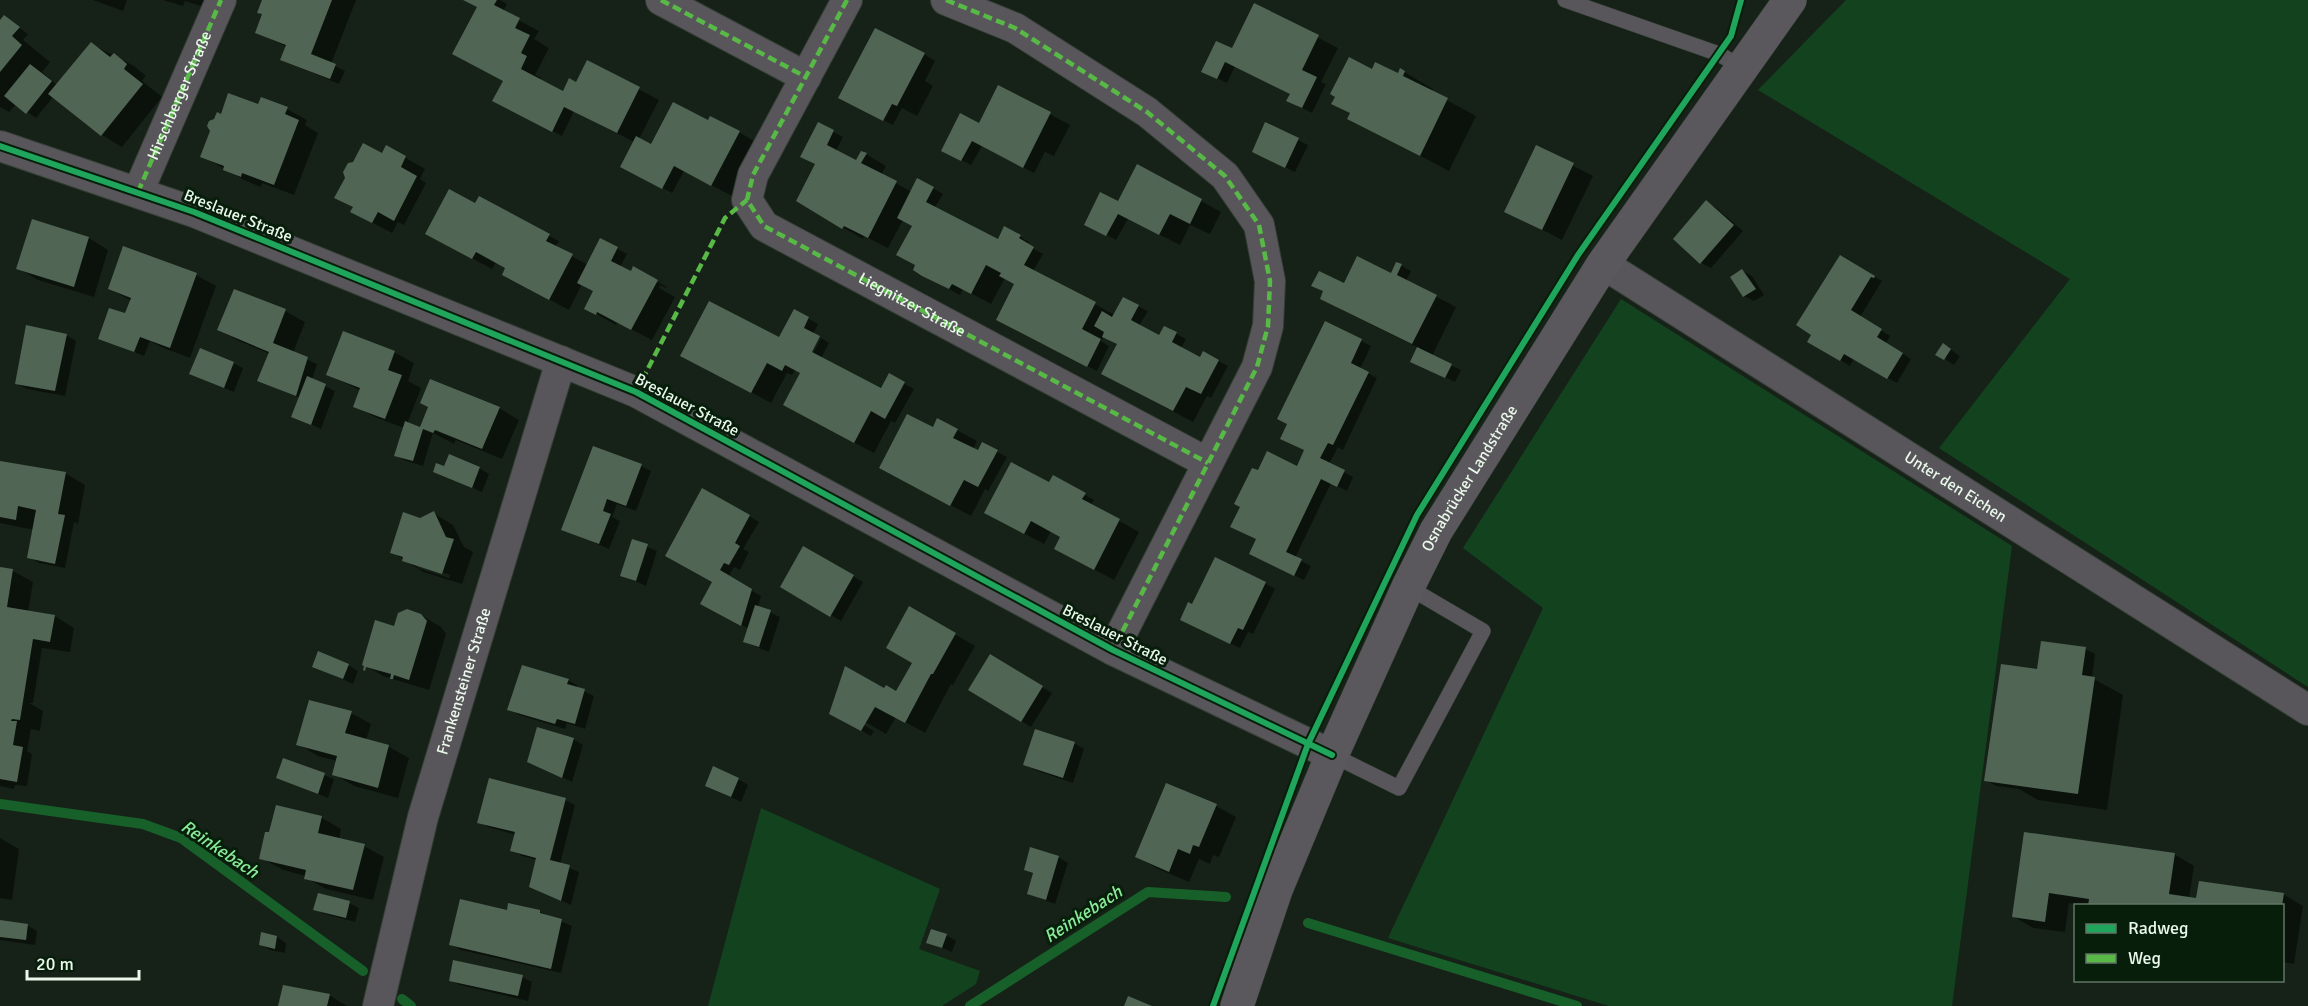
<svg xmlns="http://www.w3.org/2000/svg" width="2308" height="1006" font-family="Signika,sans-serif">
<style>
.green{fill:#13431e}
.shadow{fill:#0007;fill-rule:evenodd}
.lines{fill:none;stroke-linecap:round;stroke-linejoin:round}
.stream{stroke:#18602a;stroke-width:10}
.building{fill:#516554}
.lane-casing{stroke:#343f36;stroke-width:16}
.street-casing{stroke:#343f36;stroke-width:32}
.secondary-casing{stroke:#343f36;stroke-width:34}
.lane{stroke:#58565a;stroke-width:15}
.street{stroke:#58565a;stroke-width:30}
.secondary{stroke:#5a585c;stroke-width:33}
.quiet{stroke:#58b947;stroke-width:4.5;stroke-dasharray:9 4.5;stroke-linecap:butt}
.cycleway-casing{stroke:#071e0b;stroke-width:10}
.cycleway{stroke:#20a55d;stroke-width:6}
.labels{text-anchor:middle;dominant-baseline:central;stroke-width:6;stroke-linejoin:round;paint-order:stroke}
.street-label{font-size:16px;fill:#e9f8ea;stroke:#071e0b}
.water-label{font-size:18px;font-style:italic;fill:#89ea98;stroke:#071e0b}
</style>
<rect width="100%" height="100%" fill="#162218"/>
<path class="green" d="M1846 0H2308V687L1939 448 2070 279 1758 90Z
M1621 299 2012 546 1952 1006H1609L1388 938 1543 608 1463 548Z
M761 808 940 889 919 949 980 971 976 984 942 1006H708Z"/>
<path class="shadow" d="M93 0H127L123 11Z
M163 0H206L204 7 185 1 183 6Z
M263 0H356L331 64 345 71 339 84 282 60 287 47 257 32 263 15 258 12Z
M466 0H500L507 4 503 12 539 31 534 39 549 48 535 75 541 78 540 80 563 93 576 84 587 62 659 100 639 139 652 146 709 122 739 132 759 144 732 196 684 171 672 193 631 172 634 142 574 111 562 136 504 106V81L479 7Z
M1254 5 1338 48 1321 82 1326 84 1312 113 1298 106 1291 94 1235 66 1227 83 1212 76 1232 50Z
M4 17 28 34 23 40 50 62 42 72 57 85 91 44 134 66 146 76 142 81 162 97 122 147 102 135 54 96 36 118 16 104 9 112 0 107V22Z
M924 54 935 61 925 81 933 86 917 116 902 108 893 125 850 103Z
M1401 70 1433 89 1432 92 1476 116 1449 171 1349 118 1373 71 1398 75Z
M999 87 1070 125 1054 156 1045 152 1034 173 982 146 971 165 952 155 980 125Z
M262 99 287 109 307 120 305 125 318 133 294 195 262 183 261 187 244 180 202 156 221 116 259 106Z
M818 124 843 137 836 151 857 162 866 154 886 166 881 175 912 192 918 180 943 194 935 207 999 241 1005 228 1029 242 1027 245 1043 254 1033 271 1115 315 1138 306 1148 311 1139 326 1160 337 1165 328 1186 339 1181 348 1201 359 1204 353 1228 366 1211 398 1207 396 1193 422 1123 385 1119 344 1104 336 1101 341 1109 346 1097 371 1017 331 1016 284 1005 278 991 304 963 289 960 295 943 286 915 270 917 265 914 226 903 220 888 248 864 236 863 239 821 215 817 164Z
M1266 124 1308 145 1295 172 1263 157Z
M387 147 425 169 420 179 426 183 404 225 398 222 392 233 352 212Z
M1537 147 1593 176 1562 240 1506 211Z
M1138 166 1221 212 1210 234 1190 225 1180 245 1128 219 1116 240 1096 229 1119 203Z
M479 198 559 241 555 247 588 265 601 240 627 254 620 267 631 273 634 268 667 287 666 288 660 285 659 288 675 297 652 340 617 322 616 325 586 308 595 291 582 284 569 310 524 286 507 268 496 262 492 269 447 245Z
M1706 202 1716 208 1743 231 1711 268 1701 263 1675 239Z
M33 221 89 238 108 250 94 297 38 280 18 268Z
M124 248 196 275 216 286 190 358 161 347 150 341 144 356 99 338 132 317V301L109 289Z
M1840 257 1884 282 1882 281 1860 317 1890 336 1886 343 1911 359 1897 383 1854 358 1850 366 1809 341Z
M1397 263 1411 271 1406 281 1456 307 1432 356 1461 370 1455 382 1412 362 1419 348 1340 309 1344 285 1392 275Z
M1743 271 1752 276 1764 295 1754 301 1744 296Z
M285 311 305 322 293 353 317 364 312 380 335 391 321 429 293 416 300 398 259 380 270 354 239 341 219 330Z
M794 311 818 324 813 334 809 353H813L821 338 829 343 821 358 882 390 890 376 914 389 895 423 891 421 874 453 804 416 801 373 795 370 792 375 787 373 771 403 702 366 780 340Z
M1325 323 1371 346 1360 369 1377 378 1343 450 1338 447 1329 464 1353 477 1347 491 1331 483 1295 558 1311 566 1304 580 1260 559 1257 539 1242 507 1258 472 1298 468 1306 451Z
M66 335 76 341 65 396 27 389 17 384Z
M1944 345 1960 356 1954 365 1937 354Z
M394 352 414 363 408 381 421 388 407 424 421 429 499 408 519 420 502 459 456 440 454 444 433 433 423 466 406 461 396 456 404 428 375 417 355 406 361 391 328 374Z
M233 363 243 368 234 392 191 374Z
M933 429 957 430 977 441 973 449 979 452 983 444 1007 457 988 491 985 489 971 516 901 479Z
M0 462 65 473 85 485 78 524 74 522 65 568 39 563 29 557 34 530 0 523Z
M641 466 651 471 636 511 617 504 612 517 620 521 609 549 563 529Z
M445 468H479L489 474 482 492 435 471Z
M1053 477 1094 500 1091 505 1139 532 1114 580 1076 560 1062 537 1051 531 1044 544 1006 524 1050 484Z
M703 490 759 522 743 549 749 552 740 570 734 567 728 577 761 596 758 607 780 617 769 652 744 642 749 629 702 603 714 581Z
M433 513 453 525 464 547 473 552 462 584 423 572 392 552 420 520ZM414 563 450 575 449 578 418 568Z
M633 541 657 551 646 586 622 575Z
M804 548 863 582 841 621 782 587Z
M0 569 13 571 33 582 28 612 55 616 74 628 70 652 42 648 33 703H29L43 711 40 731 31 729 27 751 32 754 27 786 15 785 14 789 0 786Z
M1265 583 1275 589 1253 634 1248 632 1240 648 1191 625 1193 606Z
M910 608 975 646 953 685 951 684 925 733 896 717 886 734 842 709V712L874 731 871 736 831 713 846 668 884 690 886 687 897 693 914 663 888 647Z
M421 615 441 627 446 634 429 690 383 676 363 664 395 628Z
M2085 649 2095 654 2092 678 2123 695 2107 810 2038 800 2019 789 1996 786 1986 780 2044 671Z
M991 656 1052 693 1031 727 970 690Z
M348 665 358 671 353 684 314 666Z
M568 680 578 686 577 688 594 696 585 729 567 723 565 729 519 715 509 709Z
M351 713 371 724 366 740 389 747 409 758 398 798 354 786 334 774 337 761 318 756 298 744Z
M573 739 583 745 572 782 536 765Z
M1074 743 1084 749 1073 783 1035 770 1025 765Z
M284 760 334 779 328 798 278 778Z
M738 779 748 785 741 802 706 785Z
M1167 785 1216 806 1236 817 1219 857 1213 855 1210 864 1199 859 1189 882 1156 868 1136 856Z
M565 800 575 805 560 864 579 872 571 905 540 892 537 860 522 856 512 851 516 835 488 827 479 822Z
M322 818 341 829 339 840 364 846 384 857 373 900 326 889 306 878V876L283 870 263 859Z
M2025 834 2174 854 2194 866 2189 899 2283 894 2303 906 2294 964 2282 962V906H2085L2069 903 2065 932 2033 928 2013 916Z
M0 838 19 849 12 900 0 898Z
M1058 857 1068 863 1055 904 1029 894 1034 875 1025 869Z
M349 903 359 908 355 922 325 914 315 909Z
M508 911 540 912 572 926 561 973 461 950 451 944Z
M0 921 27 925 37 931 35 945 0 940Z
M946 935 956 941 952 952 928 942Z
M277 937 286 943 285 953 270 950 261 945Z
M522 977 532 982 528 1001 460 985 450 980Z
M329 995 347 1006H280Z"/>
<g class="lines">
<path class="stream" d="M0 804 143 824 181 838 363 971
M1308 923 1577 1006
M402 999 411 1006
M970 1006 1148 892 1226 897"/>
</g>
<path class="building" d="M262 0H332L311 54 336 64 330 79 280 60 286 45 255 33 262 14 257 13Z
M463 0H497L494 5 520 18 515 28 530 35 521 53 527 56 521 69 563 91 569 78 576 82 587 60 640 87 617 133 564 107 552 132 492 101 503 81 452 54 477 7Z
M1254 3 1319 35 1302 70 1317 77 1302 108 1286 101 1290 94 1225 62 1217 79 1201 72 1216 41 1232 48Z
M4 15 20 27 12 36 22 45 0 72V20Z
M875 28 925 53 897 106 892 104 883 121 838 98Z
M91 42 110 57 114 53 127 64 124 69 143 84 101 136 48 94Z
M1349 57 1372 69 1375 62 1398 73 1400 68 1405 71 1403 76 1448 98 1420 156 1347 119 1350 113 1331 104 1335 97 1330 94Z
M30 64 52 81 26 114 4 96Z
M998 85 1051 112 1023 168 972 141 961 161 941 151 960 113 979 123Z
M228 93 258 104 261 97 288 107 285 114 299 120 274 185 242 173 241 177 223 170 224 166 200 157 210 131 207 126 209 121 214 119 217 112 221 114Z
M673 102 708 120 710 116 740 131 711 186 674 166 662 189 620 167 636 136 651 144Z
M818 122 834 130 827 145 856 160 861 151 867 153 861 163 897 181 868 238 844 226 842 229 796 201 815 164 800 157Z
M1265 122 1299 138 1285 168 1252 152Z
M363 143 382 153 386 145 406 156 401 167 417 176 394 221 378 212 372 223 350 212 353 207 334 198 345 178 343 172 348 163 353 162Z
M1536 145 1574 163 1542 230 1504 212Z
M1137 164 1202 199 1190 224 1170 214 1159 235 1118 214 1106 236 1084 225 1100 192 1118 201Z
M917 178 934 187 926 202 998 239 1004 226 1021 235 1019 238 1034 247 1024 265 1096 302 1082 329 1101 339 1087 367 996 320 1014 284 999 276 1001 273 986 265 971 294 952 284 949 289 922 276 913 270 915 265 896 255 912 226 897 218Z
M449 189 475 203 479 196 550 234 546 241 573 254 549 300 502 275 505 268 476 252 472 259 425 234Z
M1706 200 1734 225 1700 264 1673 239Z
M32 219 89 237 74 287 16 269Z
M600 238 618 247 611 261 631 271 633 266 658 280 631 330 597 312 596 315 584 309 593 291 577 283Z
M123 246 197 273 170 348 140 337 134 352 98 339 109 308 125 313 131 298 108 289Z
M1840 255 1875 276 1874 278 1871 277 1851 310 1882 329 1877 337 1903 353 1887 379 1844 354 1840 361 1807 342 1811 335 1796 325Z
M1357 256 1391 273 1396 262 1402 264 1397 275 1437 295 1412 344 1320 299 1323 291 1311 286 1319 271 1344 283Z
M1742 269 1756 289 1743 297 1730 277Z
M234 289 286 309 273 343 308 357 296 396 257 381 269 352 217 330Z
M1123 297 1139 305 1131 320 1159 335 1164 326 1177 332 1172 342 1200 357 1203 351 1219 360 1201 394 1186 387 1173 411 1101 374 1117 344 1102 337 1104 332 1094 326 1102 311 1112 317Z
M709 301 779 337 794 309 809 317 804 328 820 336 812 352 881 388 889 373 905 382 885 419 871 411 854 443 783 405 800 373 785 365 782 371 767 363 751 393 680 356Z
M1325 321 1362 339 1351 363 1369 372 1333 445 1328 443 1320 458 1345 470 1337 487 1321 479 1286 552 1302 559 1294 576 1249 554 1256 539 1230 527 1240 507 1234 504 1252 468 1258 470 1267 451 1297 466 1304 450 1280 439 1287 424 1277 419Z
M26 325 67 334 55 391 15 384Z
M343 331 395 351 388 370 402 375 385 419 353 407 360 388 326 375Z
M1943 343 1951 349 1944 360 1935 355Z
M1417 347 1452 364 1445 378 1410 362Z
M200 348 234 362 224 388 189 374Z
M307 376 326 384 311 425 291 417Z
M430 379 500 407 482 449 435 430 433 433 423 429 413 461 394 456 405 421 420 427 428 407 420 403Z
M907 414 933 427 937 418 958 429 953 438 978 450 982 442 998 450 978 487 964 480 950 506 879 468Z
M593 446 642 464 626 506 607 499 603 511 611 514 599 544 561 530Z
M449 454 480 467 472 488 433 472 436 463 444 466Z
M0 461 66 472 58 514 65 515 55 564 27 558 36 510 18 506 16 520 0 517Z
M1011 462 1049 482 1053 475 1086 493 1082 499 1120 519 1094 570 1054 549 1060 537 1031 521 1024 534 984 513Z
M702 488 750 515 735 543 740 546 729 565 724 563 720 570 752 589 741 626 700 604 712 582 665 556Z
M434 511 446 537 454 539 442 574 402 561 403 557 390 553 403 512 420 518Z
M632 539 648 544 636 581 620 576Z
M803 546 854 575 830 617 780 587Z
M1215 557 1266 582 1243 630 1238 628 1230 644 1180 620 1188 602 1192 604Z
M0 567 13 569 7 607 55 615 50 642 33 639 20 720 12 719 11 721H17L13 745 23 747 17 782 0 779Z
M755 605 771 610 759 647 743 642Z
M909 606 956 633 933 674H931L905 723 875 707 861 731 829 714 845 666 884 688 886 685 896 691 912 663 886 648Z
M407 609 421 614 427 621 409 680 394 675 393 679H390L391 674 366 667 365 671 363 670 364 666 362 665 375 620 394 626 398 613Z
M2041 641 2086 647 2082 675 2095 677 2078 794 1984 781 2001 664 2037 669Z
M318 651 349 664 343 679 312 667Z
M990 654 1043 686 1021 722 968 690Z
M522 665 569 679 567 684 585 689 575 724 557 719 555 724 507 710Z
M309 700 352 711 345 733 389 745 378 788 332 775 337 756 296 745Z
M537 727 574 738 562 778 527 762Z
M1035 729 1075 742 1063 778 1023 765Z
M283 758 325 773 318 794 276 778Z
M713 766 739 778 731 797 705 786Z
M489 778 566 798 550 860 570 865 561 901 529 887 536 858 510 851 515 832 477 823Z
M1166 783 1217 804 1199 847 1193 845 1190 854 1178 849 1169 872 1135 857Z
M276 805 322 816 318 833 365 844 353 890 304 879 306 870 259 859 265 832H269Z
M2024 832 2175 853 2169 894 2196 898 2199 881 2284 893 2282 906H2088L2089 899 2049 893 2045 922 2012 917Z
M1030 847 1059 856 1046 900 1027 894 1033 873 1024 870Z
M318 893 350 901 346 918 313 910Z
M460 899 507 910 508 903 540 910V913L562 919 551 969 449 945Z
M0 920 28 924 26 940 0 937Z
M931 929 947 934 942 948 926 943Z
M261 932 277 936 275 949 259 945Z
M453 960 523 975 518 996 449 981Z
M283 985 330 994 327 1006H278Z
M1128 996 1152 1006H1124Z"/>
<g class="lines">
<g class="lane-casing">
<path id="lane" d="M1565 0 1719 54 1741 67
M1332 755 1399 788 1483 631 1408 587"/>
</g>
<g class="street-casing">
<g id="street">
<path d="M661 0 806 77"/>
<path d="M847 0 753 175 747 200 764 226 1208 463"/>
<path d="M946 0 1015 28 1147 112 1225 176 1259 225 1270 281 1268 326 1257 367 1113 650"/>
<path d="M0 146 194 212 636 392 1113 650 1332 755"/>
<path id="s1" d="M138 192 221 0"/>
<path id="s2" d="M1603 264 2308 710"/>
<path id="s3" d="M378 1006 423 817 561 361"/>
</g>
</g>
<g class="secondary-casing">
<g id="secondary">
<path id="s4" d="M1237 1006 1276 890 1332 755 1408 587 1436 531 1603 264 1790 0"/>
</g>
</g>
<use href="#lane" class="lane"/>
<use href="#street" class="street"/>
<use href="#secondary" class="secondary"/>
<g class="quiet">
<path d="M661 0 806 77"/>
<path id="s5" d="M847 0 753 175 747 200 764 226 1208 463"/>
<path d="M946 0 1015 28 1147 112 1225 176 1259 225 1270 281 1268 326 1257 367 1113 650"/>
<path d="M138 192 221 0"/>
<path d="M636 392 725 218 747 200"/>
</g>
<g class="cycleway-casing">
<path id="cycleway" d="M0 146 194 212 636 392 1113 650 1332 755
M1213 1006 1308 744 1417 515 1578 255 1731 36 1741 0"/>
</g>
<use href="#cycleway" class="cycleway"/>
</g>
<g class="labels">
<g class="street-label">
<text stroke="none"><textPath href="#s1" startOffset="105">Hirschberger Straße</textPath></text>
<text transform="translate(238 216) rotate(22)">Breslauer Straße</text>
<text stroke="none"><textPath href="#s5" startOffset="423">Liegnitzer Straße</textPath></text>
<text transform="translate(687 405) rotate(28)">Breslauer Straße</text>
<text stroke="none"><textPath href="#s4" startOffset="578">Osnabrücker Landstraße</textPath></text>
<text stroke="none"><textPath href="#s2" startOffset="417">Unter den Eichen</textPath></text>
<text transform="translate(1115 635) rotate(27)">Breslauer Straße</text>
<text stroke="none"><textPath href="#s3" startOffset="336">Frankensteiner Straße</textPath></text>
</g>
<g class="water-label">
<text transform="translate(220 849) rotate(34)">Reinkebach</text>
<text transform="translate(1083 914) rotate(-33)">Reinkebach</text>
</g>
</g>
<rect x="2074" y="904" width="210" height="78" fill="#071e0b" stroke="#617564" stroke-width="1.5"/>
<rect x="2086" y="924" width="30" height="9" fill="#20a55d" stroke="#617564" stroke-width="1.5"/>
<text x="2128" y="934" font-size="18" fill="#e9f8ea">Radweg</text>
<rect x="2086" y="954" width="30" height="9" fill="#58b947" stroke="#617564" stroke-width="1.5"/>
<text x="2128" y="964" font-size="18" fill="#e9f8ea">Weg</text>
<path d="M27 970v9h112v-9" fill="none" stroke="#e9f8ea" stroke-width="3"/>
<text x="36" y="970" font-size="18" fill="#e9f8ea" stroke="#071e0b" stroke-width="4.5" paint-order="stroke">20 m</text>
</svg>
